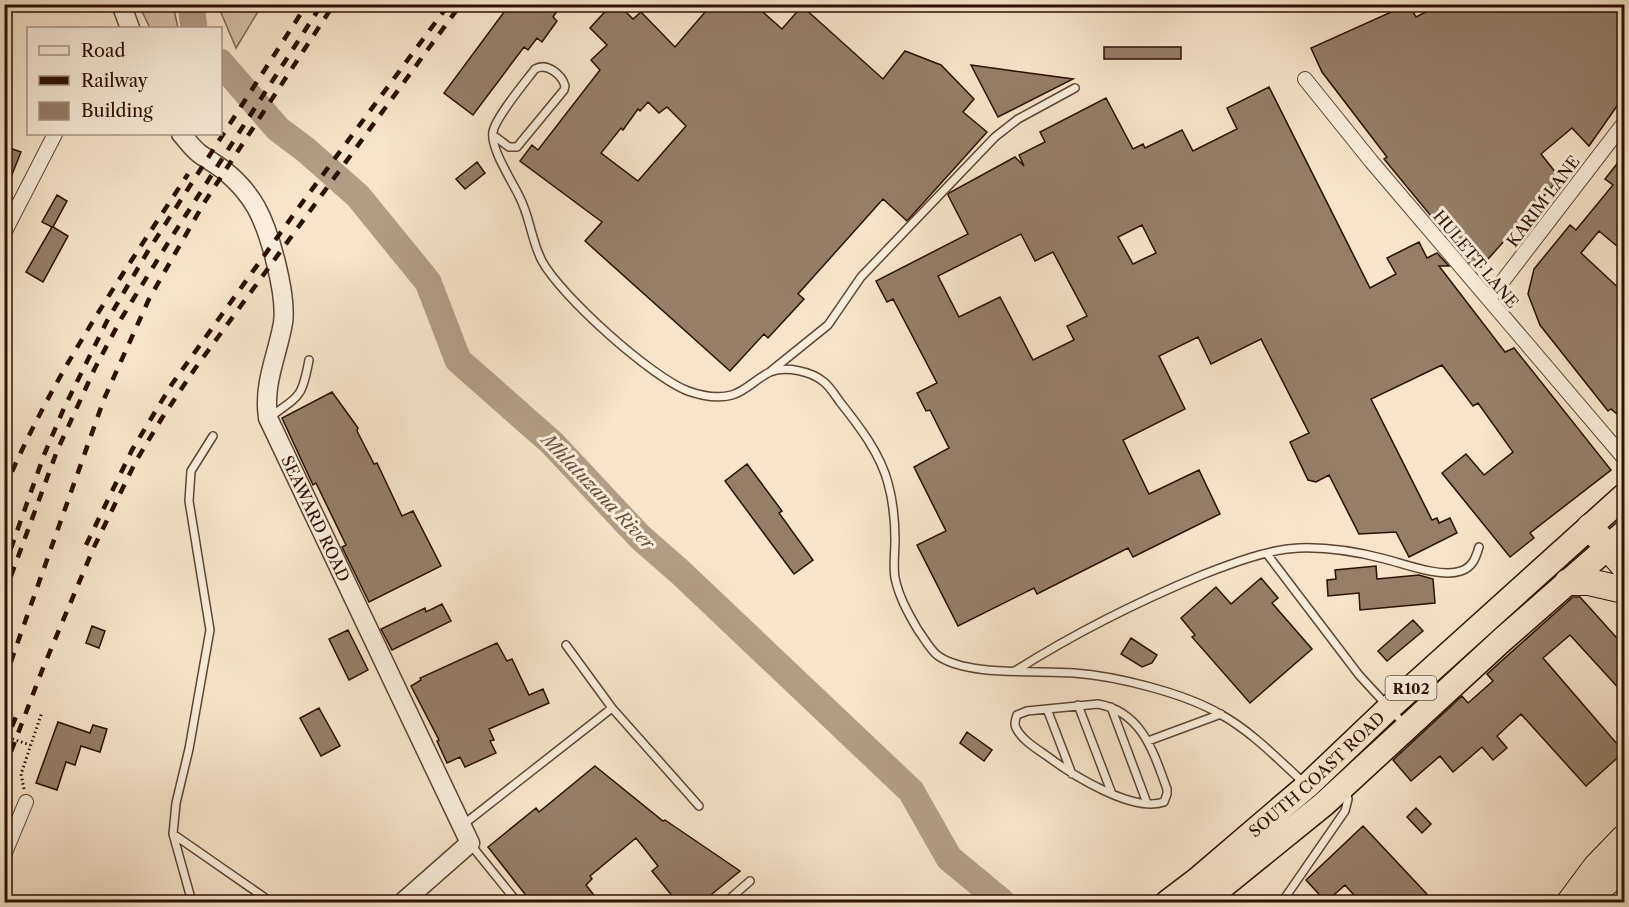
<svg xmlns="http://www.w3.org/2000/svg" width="1629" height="907" font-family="'Libre Caslon Text',serif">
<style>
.green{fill:#d3c1a8;stroke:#7f6854;stroke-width:1.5}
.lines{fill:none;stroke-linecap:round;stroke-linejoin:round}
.river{stroke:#b19d85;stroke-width:27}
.building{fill:#957f69;stroke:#2b1000;stroke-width:1.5;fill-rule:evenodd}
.service-casing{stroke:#5e4532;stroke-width:10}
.minor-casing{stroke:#5e4532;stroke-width:16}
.tertiary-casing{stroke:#5e4532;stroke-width:21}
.trunk-casing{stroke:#2b1000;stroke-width:27}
.motorway-casing{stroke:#2b1000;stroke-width:28}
.path{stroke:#2b1000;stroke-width:3;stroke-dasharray:1.5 3;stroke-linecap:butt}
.service{stroke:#f9eedd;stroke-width:7}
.minor{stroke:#f9eedd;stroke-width:14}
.tertiary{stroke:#f9eedd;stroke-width:18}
.trunk{stroke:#f6e5ca;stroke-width:24}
.motorway{stroke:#f6e5ca;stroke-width:26}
.rail{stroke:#2b1000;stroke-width:4.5;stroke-dasharray:10 10;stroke-linecap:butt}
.path-bridge{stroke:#2b1000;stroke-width:3;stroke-dasharray:1.5 3;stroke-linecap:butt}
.labels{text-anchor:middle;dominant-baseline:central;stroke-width:6;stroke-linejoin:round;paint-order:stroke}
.shield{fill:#f9eedd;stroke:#695342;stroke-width:1.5}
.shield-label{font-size:15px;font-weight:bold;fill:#2b1000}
.street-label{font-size:16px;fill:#2b1000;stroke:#f9eedd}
.water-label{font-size:18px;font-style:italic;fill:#674f3c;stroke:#f9eedd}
</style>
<rect width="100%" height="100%" fill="#f6e5ca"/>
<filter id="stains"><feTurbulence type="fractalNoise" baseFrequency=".00333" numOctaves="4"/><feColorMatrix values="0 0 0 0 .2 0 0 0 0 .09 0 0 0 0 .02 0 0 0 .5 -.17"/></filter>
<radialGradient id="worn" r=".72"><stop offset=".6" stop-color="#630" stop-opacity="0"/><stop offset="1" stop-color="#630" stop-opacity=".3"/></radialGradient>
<path class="green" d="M139 5H173L178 28H150Z
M218 5H262L236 48 219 8Z"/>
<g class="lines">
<path class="river" d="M191 4 194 28
M220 62 278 129 306 150 358 196 428 282 458 360 552 443 640 537 680 572 911 791 949 858 1002 902"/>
</g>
<path class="building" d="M510 4H562L553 17 557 21 542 42 537 38 528 50 524 47 473 115 444 93Z
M612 4H618L633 19 641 12 675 47 712 4H754L782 29 802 6 883 79 905 51 941 65 974 99 963 112 987 132 907 221 883 199 798 294 804 299 768 338 764 334 730 371 585 241 602 222 520 161 532 145 538 150 600 70 591 60 607 45 590 28ZM648 102 659 113 667 107 686 126 638 181 601 153 621 128 623 130 638 109 640 111Z
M1409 4 1416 17 1442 4H1624V96L1589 146 1572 128 1541 154 1560 178 1481 267H1473L1384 159 1387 157 1322 72 1311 48Z
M1104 47H1181V59H1104Z
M971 65 1014 71 1073 79 998 117Z
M1269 87 1370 288 1396 274 1387 258 1419 242 1427 258 1437 253 1449 266H1439L1505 352 1514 348 1611 470 1530 533 1534 538 1510 557 1442 473 1466 454 1484 475 1513 452 1478 403 1473 406 1442 365 1371 399 1432 520 1437 518 1439 523 1450 518 1457 533 1409 557 1396 532 1359 534 1329 475 1316 482 1308 480 1290 442 1309 433 1261 339 1211 364 1198 337 1159 356 1185 409 1123 440 1149 494 1199 470 1220 514 1133 557 1128 548 1037 594 1034 588 958 626 917 545 946 531 914 467 949 448 930 410 926 411 917 393 937 383 893 299 887 302 876 281 968 234 948 195 949 193 1015 157 1024 166 1019 155 1045 142 1040 132 1106 98 1133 149 1143 144 1145 148 1182 130 1193 151 1237 129 1227 108ZM1142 225 1156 253 1133 264 1118 237ZM1021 234 1035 261 1053 252 1087 316 1067 326 1074 340 1033 360 1000 297 959 317 938 276Z
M4 146 21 152 5 192H4Z
M1624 155V252L1599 231 1581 253 1624 293V420L1611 409 1608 411 1540 325 1528 294 1534 269 1570 225 1576 230 1613 185 1605 179Z
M477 162 485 173 465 189 456 179Z
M57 195 67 201 53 227 68 236 43 282 26 272 52 227 42 222Z
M332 392 358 428 357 431 374 464 377 463 402 516 413 511 441 566 369 602 342 547 346 545 316 483 313 485 282 418Z
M747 464 782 511 779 513 813 560 794 574 725 481Z
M1376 566 1377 579 1419 575 1433 579 1435 603 1360 610 1359 593 1328 596 1327 580 1336 579 1335 570Z
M1261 578 1278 598 1272 603 1312 649 1250 703 1192 637 1195 635 1181 618 1216 587 1231 604Z
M1573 597H1580L1624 646V694L1570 635 1543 658 1624 752 1586 786 1521 714 1497 736 1507 748 1493 760 1482 747 1453 772 1440 756 1411 781 1393 760 1462 696 1468 703 1493 681 1487 674Z
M442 604 451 621 392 650 381 629 425 608 426 612Z
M1413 620 1423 631 1387 661 1378 651Z
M92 626 105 631 99 648 86 643Z
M348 630 368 670 349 680 329 639Z
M1131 638 1157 655 1152 663 1142 667 1121 654Z
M497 643 507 661 512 659 529 695 543 689 549 703 489 729 494 740 490 741 496 753 465 767 460 757 447 763 437 741 439 740 411 686 421 680 420 678Z
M319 708 340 746 321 756 300 718Z
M58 722 90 733 93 725 107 729 100 752 81 746 75 765 66 762 57 790 36 783Z
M967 732 992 750 984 761 960 743Z
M595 766 663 821 665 820 740 871 701 903H678L652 871 658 866 636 838 590 876 592 879 586 885 600 903H532L488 847 536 808 539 812Z
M1416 808 1431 824 1422 833 1407 817Z
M1363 826 1425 892 1434 903H1361L1345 885 1326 902 1306 880Z"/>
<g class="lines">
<g class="service-casing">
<path id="service" d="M493 135 509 147H517L564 90 565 86C562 75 547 62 535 69 526 81 495 118 493 132 490 148 512 181 519 196 530 216 531 240 542 261 561 296 651 377 688 391 702 396 717 399 732 395 746 391 757 378 770 372 786 366 811 371 824 382 830 387 835 395 840 402 859 426 880 453 888 483 893 501 895 521 895 540 895 552 893 566 895 578 899 597 908 613 918 630 924 638 929 648 937 655 966 677 1038 670 1074 673 1116 676 1184 693 1220 714 1251 731 1278 759 1304 783
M771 371 828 325 861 277 995 137 1018 119 1075 88
M270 417C300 395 302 398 309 360
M213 436 191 471 189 501 210 630 189 749 176 803 173 834 271 902
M1267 554 1359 675 1404 724
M566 645 612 708
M1015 671C1075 633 1137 602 1202 575 1230 564 1269 549 1299 548 1327 547 1358 552 1385 559 1405 564 1441 578 1461 571 1473 567 1476 557 1479 547
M1098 704C1142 712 1153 751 1167 789V794L1164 802C1132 813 1071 774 1047 756 1037 749 1022 740 1016 728 1014 724 1015 720 1017 715L1027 711Z
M1078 705 1112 794
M1111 707 1147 803
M1047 709 1072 774
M1148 741 1221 714
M464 824 612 708 699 806
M173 834 192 902
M471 845 517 902
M612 901 613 902
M726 902 750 881
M1282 902 1345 811 1348 799 1346 791"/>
</g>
<g class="minor-casing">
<path id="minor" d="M1305 79 1371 161 1624 458
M4 233 55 134
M1489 299 1624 123
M4 855 26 802"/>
</g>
<g class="tertiary-casing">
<g id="tertiary">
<path d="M121 4 130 28"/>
<path id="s1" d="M181 134C187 140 192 148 200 154 208 160 218 165 226 172 237 181 249 195 256 207 270 232 287 295 283 323 277 357 263 383 268 418L470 843 403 902"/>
</g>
</g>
<g class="trunk-casing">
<g id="trunk">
<path id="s2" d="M1168 902 1197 880 1307 786 1389 708 1624 496"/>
<path d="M1203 902 1324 804 1502 640 1624 533"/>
</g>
</g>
<g class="motorway-casing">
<path id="motorway" d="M1590 527 1624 566
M1568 582H1589L1624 590
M1570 902 1596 867 1624 838
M1582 902 1624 868"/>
</g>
<path class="path" d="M24 789 21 774 42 712"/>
<use href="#service" class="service"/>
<use href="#minor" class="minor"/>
<use href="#tertiary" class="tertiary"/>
<use href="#trunk" class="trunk"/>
<use href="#motorway" class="motorway"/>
<path class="rail" d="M4 490C52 376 121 277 188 174
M86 545 132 450 172 384 299 207 449 4
M4 568 44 455 64 408 107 321 148 251 307 4
M4 595 57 451 95 368 121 319 171 238 322 4
M4 681 104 399 149 299 204 203 334 4
M4 745 18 712
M4 770 43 668 94 547 136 461 162 418 194 370 461 4"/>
<path class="path-bridge" d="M4 736 30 745"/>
</g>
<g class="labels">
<rect class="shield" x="1385.5" y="676" width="51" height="24" rx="4.5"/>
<g class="shield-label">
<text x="1411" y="688">R102</text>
</g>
<g class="street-label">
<text transform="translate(1543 201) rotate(-53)">KARIM LANE</text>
<text transform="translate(1476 259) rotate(50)">HULETT LANE</text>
<text stroke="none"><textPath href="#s1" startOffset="434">SEAWARD ROAD</textPath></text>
<text stroke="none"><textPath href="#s2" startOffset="196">SOUTH COAST ROAD</textPath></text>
</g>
<g class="water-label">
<text transform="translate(598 492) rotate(46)">Mhlatuzana River</text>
</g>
</g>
<rect width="1629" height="907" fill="none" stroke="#f6e5ca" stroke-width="24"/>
<rect x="6" y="6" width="1617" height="895" fill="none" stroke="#2b1000" stroke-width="3"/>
<rect x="12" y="12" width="1605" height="883" fill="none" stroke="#2b1000" stroke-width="1.5"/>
<rect x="27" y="27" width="195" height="108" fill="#f9eedd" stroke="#a79585" stroke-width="1.5"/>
<rect x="39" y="46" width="30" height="9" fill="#f9eedd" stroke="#a79585" stroke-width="1.5"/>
<text x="81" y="57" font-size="18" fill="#2b1000">Road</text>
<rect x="39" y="76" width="30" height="9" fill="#2b1000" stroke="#a79585" stroke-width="1.5"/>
<text x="81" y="87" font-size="18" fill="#2b1000">Railway</text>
<rect x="39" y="102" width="30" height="18" fill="#957f69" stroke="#a79585" stroke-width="1.5"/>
<text x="81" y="117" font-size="18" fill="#2b1000">Building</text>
<rect width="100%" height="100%" filter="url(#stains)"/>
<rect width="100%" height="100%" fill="url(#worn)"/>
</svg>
